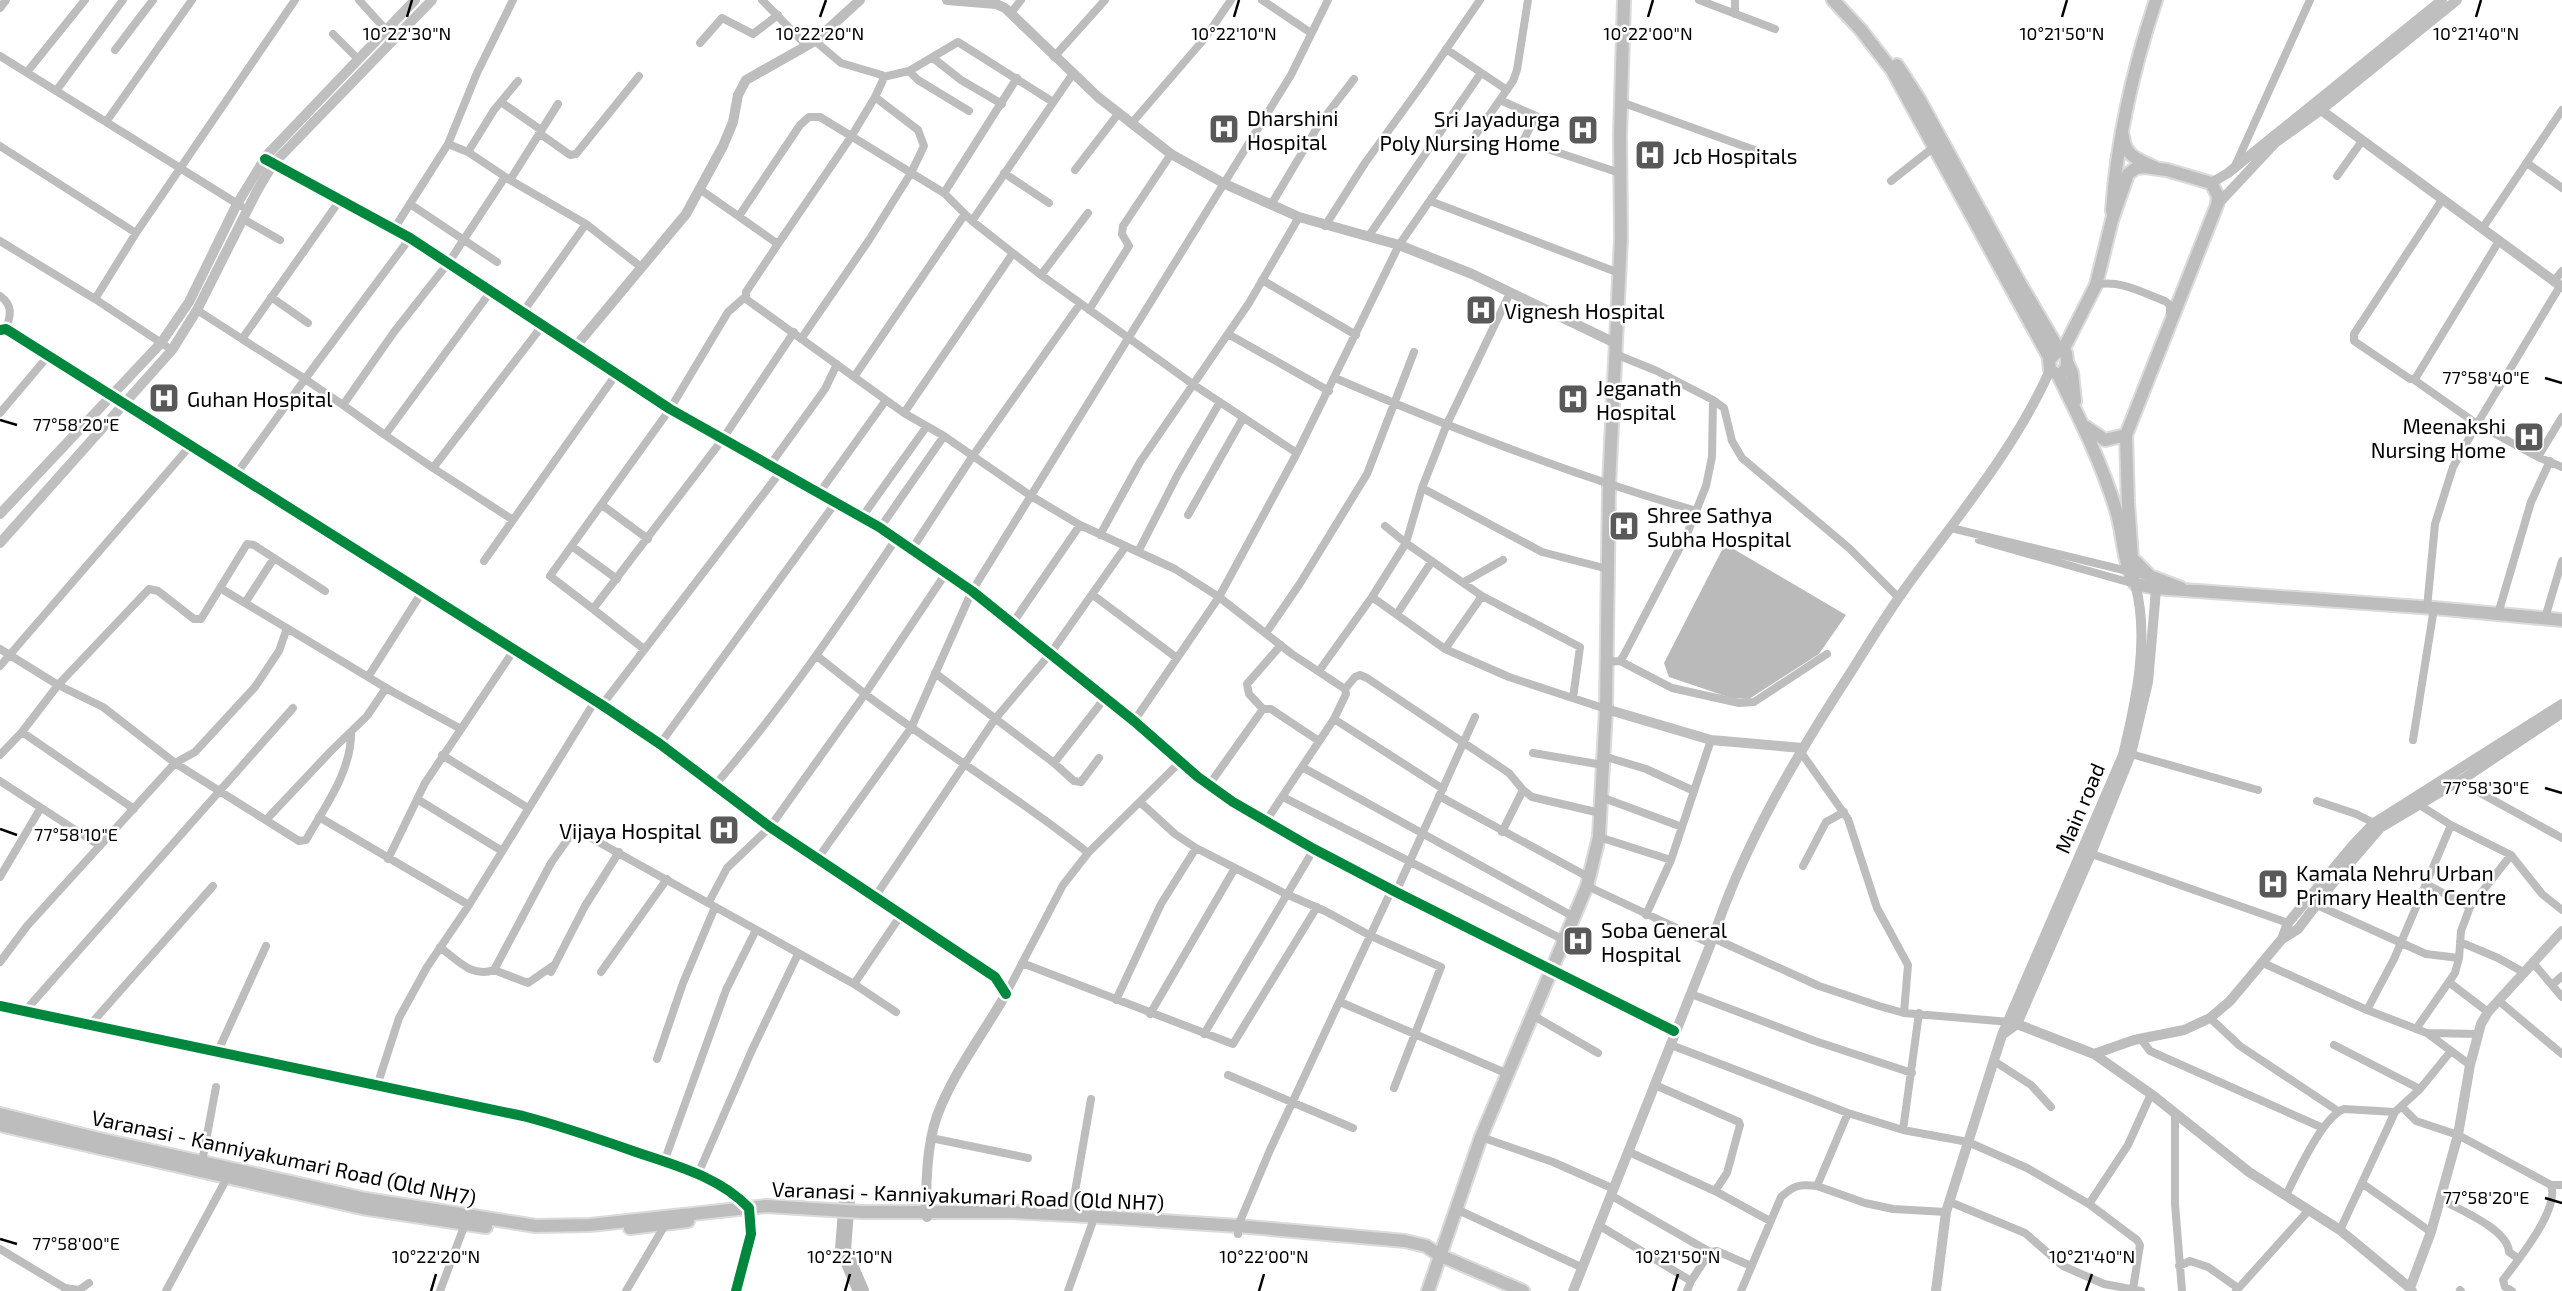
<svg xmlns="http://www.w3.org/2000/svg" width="2562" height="1291" font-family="'Exo 2',sans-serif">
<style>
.water{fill:#bababa}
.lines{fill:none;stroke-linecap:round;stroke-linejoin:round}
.river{stroke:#bababa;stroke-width:16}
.primary-casing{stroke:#dbdbdb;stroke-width:16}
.trunk-casing{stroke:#dbdbdb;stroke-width:16}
.minor{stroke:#bdbdbd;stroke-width:8}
.tertiary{stroke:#bdbdbd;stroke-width:10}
.secondary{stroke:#bfbfbf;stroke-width:10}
.primary{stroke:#bdbdbd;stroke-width:12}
.trunk{stroke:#bdbdbd;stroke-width:12}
.cycleway-casing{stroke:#fff;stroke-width:15}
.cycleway{stroke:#00873e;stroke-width:10}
.ticks{fill:none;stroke:#000;stroke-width:2.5}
.labels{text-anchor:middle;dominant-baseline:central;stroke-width:5;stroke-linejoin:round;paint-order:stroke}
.poi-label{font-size:21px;fill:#000;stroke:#fff;text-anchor:start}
.street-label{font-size:21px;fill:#000;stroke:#fff}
.ticks-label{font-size:18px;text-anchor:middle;fill:#000;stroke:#fff;stroke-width:5;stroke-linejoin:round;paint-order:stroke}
</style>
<rect width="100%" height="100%" fill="#fff"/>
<path class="water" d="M1725 544 1846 615 1819 654 1749 699 1731 698 1669 677 1664 663Z"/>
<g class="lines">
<path class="river" d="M847 1199 843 1249 861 1291"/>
<g class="primary-casing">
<path id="primary" d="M2123 136C2124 155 2138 160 2154 167
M2112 211C2117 138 2133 69 2156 0
M0 1114 95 1138 366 1199 536 1226 590 1225 766 1206 862 1212H1012L1071 1215 1238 1226 1405 1241 1426 1246 1439 1255 1523 1291
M0 1125 362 1208 486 1227
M630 1228 688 1221
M1428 1291 1481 1137 1587 886 1599 837 1606 709 1609 486 1621 238 1620 135 1624 0"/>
</g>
<g class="trunk-casing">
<path id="trunk" d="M1833 0 1861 30 1892 70 2050 359
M1897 65 1919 99 2018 280 2059 350
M2059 350 2066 353C2068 363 2068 371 2058 375L2050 370 2049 360Z
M2063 350 2096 285 2112 220 2128 174 2136 168 2145 167 2167 170 2211 183 2218 196 2217 205 2126 435 2128 503 2132 558 2150 576 2181 588
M2068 364 2072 373 2075 401
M2058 375C2080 419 2102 464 2116 510 2124 536 2122 560 2135 584L2156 588 2434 608 2562 620
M2086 427 2105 440 2126 435"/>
</g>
<path class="minor" d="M359 0 386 30
M762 0 806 45
M1262 0 1311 33
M1699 0 1775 29
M0 8 6 0
M1011 13 1021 0
M1735 14V0
M333 34 358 59
M700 43 722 18 753 34 778 15
M1446 49 1507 90
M115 50 153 0
M0 56 241 206
M1054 57 1105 0
M933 58 961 80 1002 104
M909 71 918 80 969 111
M27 72 85 0
M883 77 909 71 958 42 1053 102
M56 91 123 0
M1500 100 1536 116 1523 141 1620 173
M501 102 541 130
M1621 102 1774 157
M106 122 192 0
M1131 124 1205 38 1231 0
M539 133 570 155 576 154 639 76
M448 144 477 73 513 0
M0 146 136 233 295 0
M468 152 494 110 518 81
M2527 163 2562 188
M2235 166 2310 0
M1075 170 1118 114
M1004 173 1049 203
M2337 176 2362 141
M510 180 558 104
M1891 181 1934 147
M701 190 778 244 746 292V299L904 413 944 436 1031 496 1080 525 1175 569 1219 597 1292 654 1345 689 1346 694 1334 719 1266 821
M944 193 1017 78
M2442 200 2354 334V341L2410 379H2415L2499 241
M1430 201 1619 273
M410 204 497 262
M1271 205 1318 126 1354 79
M739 216 800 125 809 117H820L944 193 972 221 1041 275 1194 385 1297 453
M243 219 280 240
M972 221 1072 75
M586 224 641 267
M1325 226 1365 163 1421 86 1480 0
M394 229 448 144 468 152 510 180 586 224 523 312
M2482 229 2562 110
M1368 237 1481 73
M0 241 95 299 136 233
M778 244 851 137 875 97
M1041 275 1088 213
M1262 280 1356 335
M2554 281 2562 271
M2096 285C2119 279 2143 293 2165 301L2170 305V313
M2560 286 2477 424 2538 457 2562 467
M0 296C13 305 11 315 6 329
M271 297 308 323
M745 297 728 312 670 409 550 576 593 609 722 440 794 332
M95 299 166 346
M197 310 242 339
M1089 310 1129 246 1122 234 1123 226 1171 154
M0 330 6 329 118 397
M1228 334 1329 391
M801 339 869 240 911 173 924 146 918 130 875 97 883 80 882 75 841 63 815 41
M1615 354 1657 371 1713 400 1724 408 1732 441 1742 458 1849 548 1899 598
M854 377 965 214
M1335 378C1453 429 1574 476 1697 511
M2413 379 2477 424 2453 467 2435 524 2427 608
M343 405 305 379 410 238
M0 413 49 355
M904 413 1013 253
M385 435 343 405 394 332 449 262 505 177
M2538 457 2562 417
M770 465 825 389 837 364
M433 468 385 435 491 291
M237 473 305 379 242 339 340 200
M1422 488 1542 552 1608 569
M820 492 886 400
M602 505 648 539
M1188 515 1243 418
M862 517 927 426
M513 520 433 468 542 326
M1385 526 1406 543 1482 596 1580 647 1573 698
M880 528 944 436
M1951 528 2148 576
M1100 535 1140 462 1249 303 1299 217
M1979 540 2135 584
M573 547 617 579
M912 549 972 457 1080 304
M1138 552 1178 474 1220 402
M484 561 617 373
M1464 582 1503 560
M220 588 393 692 461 729
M325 591 254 545 247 544 201 619H194L158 591 149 589 58 685 103 707 175 763 299 841 306 840C324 808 351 772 351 734
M1093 595 1177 658
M1372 597 1445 649 1509 677 1606 709
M245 603 274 558
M593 609 644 649
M1397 614 1432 561
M2498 614 2531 502 2550 461
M2545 618 2562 561
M1012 624 1080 525
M1266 633 1299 585 1367 474 1414 352
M0 649 58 685 22 732 0 755
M1445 649 1482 596
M817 656 865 694 946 573
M1620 661 1672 688 1739 703 1754 702 1827 654
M1606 662 1620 661 1624 655 1687 534 1706 486 1712 457 1713 400
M0 666 191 445
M1319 671 1372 597 1406 543 1422 488 1447 424 1510 293
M935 673 1054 763 1074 781 1081 782 1099 758
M368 677 422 592
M1345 689 1355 677 1360 675 1367 678 1509 773 1523 790 1532 797 1600 813
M602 705 781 471
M1263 709 1249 694 1247 684 1281 645
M1334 719 1443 789
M1134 721 1219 597 1297 453 1399 245 1513 81 1517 70 1528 0
M22 732 134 809
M2413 740 2434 608
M660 744 836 502
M1800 751 1848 819 1877 908 1908 965 1904 1013
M1533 753 1603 765
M2131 754 2258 790
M442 755 528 808
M1603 756 1646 769 1694 791
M1054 763 1105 698
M1302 767 1574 917
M2463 779 2473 789 2562 838
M0 781 100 846
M715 785C782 708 839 624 896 539
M1209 785 1263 709H1271L1319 741
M1439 796 1590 878
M1283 797 1564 940
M1601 797 1682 827
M417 799 502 851
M2317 801 2356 814 2374 823
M1140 802 1175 834 1196 848 1286 894 1325 911 1371 936 1441 967 1394 1088
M319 817 469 905
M266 820 331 751 367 716 386 688
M2451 825 2511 855 2542 894 2562 910
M1502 832 1523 790
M1599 837 1671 860
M2089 853 2288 923
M818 858 911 728 972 591 1291 75 1328 0
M388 859 425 783 514 650
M1803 866 1826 822 1844 812
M0 877 40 809
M2426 884 2470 907
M1587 886 1711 944
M1396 892 1475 717
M875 897 995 719 1050 654 1126 546
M709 902 727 868 770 827 865 694C938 749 1017 796 1088 853
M2317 905 2426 954 2459 958
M1646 915 1671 860 1711 740
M1713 938 1819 986 1879 1006 1904 1013 2010 1022
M2460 942 2498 958 2525 973
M440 947C457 960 472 978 494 970L551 863 575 829 854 984 901 915
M0 962 27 926 175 763 195 752 255 687 279 651 287 628
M1022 963 1233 1044 1317 907
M2263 963 2367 1010 2427 1033 2470 1065
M2534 964 2562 997
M1551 968 1674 1031
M494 970 528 983 554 965
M551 972 585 906 619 852
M601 972 667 879
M2450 983 2488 1012
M854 984 896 1012
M2552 985 2562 976
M1006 994 1063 885 1088 853 1181 761
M1691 994 1815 1041 1912 1073
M1116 1000 1161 904 1196 848
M2499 1001 2562 1054
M1340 1002 1508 1074
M0 1006 523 1116C561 1126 596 1138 633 1151 673 1165 719 1176 749 1208L751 1234 736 1291
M2367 1010 2394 959 2451 825 2418 804
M25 1011 293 708
M1150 1014 1235 868
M1534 1016 1598 1053
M2210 1018 2240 1046 2338 1111
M89 1026 213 886
M2416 1029 2455 973 2459 958 2461 931 2470 907 2511 855
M2427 1033 2478 1034
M1204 1034 1314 849
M2141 1039 2150 1051 2323 1128
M1671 1045 1848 1113 1903 1130 1968 1142 2027 1168 2089 1204 2128 1145 2151 1094
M2334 1045 2420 1089
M218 1051 266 946
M657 1059 683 983 715 907
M1994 1061 2031 1085 2051 1107
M1228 1075 1353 1128
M1655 1085 1739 1122 1740 1125 1727 1173 1715 1191
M377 1086 399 1018 427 967 469 905 595 701
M2402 1107 2416 1121 2458 1135 2551 1185C2560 1209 2518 1260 2503 1280L2505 1287 2512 1291
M2175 1113V1204L2182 1291
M1903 1130 1919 1013
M1481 1137 1553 1162 1614 1189
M931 1138 1028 1158
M1629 1152 1715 1191 1770 1221
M202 1162 216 1087
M664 1162 726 990 756 930
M698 1174 752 1050 798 954
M2363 1184 2431 1232
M2551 1185H2562
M1817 1186 1865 1203 1893 1209 1946 1212
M2286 1195C2297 1174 2322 1117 2344 1109L2395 1112 2420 1089 2451 1051
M1612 1196 1710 1252
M2440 1199C2458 1209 2508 1229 2509 1252L2519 1259
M1950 1202 2025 1233 2063 1266 2104 1284 2141 1291
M2089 1204 2137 1240 2140 1245 2133 1289
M1456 1209 1583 1268
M1071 1215 1091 1099
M1600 1226 1691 1281
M2340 1230 2395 1112
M1238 1234V1226L1270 1150 1392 889
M0 1249 65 1288 79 1290 89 1283
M2179 1266 2190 1261 2208 1267 2238 1288
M2460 1290 2461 1291
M166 1291 227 1178
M440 1291 465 1224
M626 1291 665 1225
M1068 1291 1092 1224
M1687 1291 1691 1281 1710 1252 1717 1251 1751 1266
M1741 1291 1781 1197C1794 1185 1800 1184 1817 1186L1848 1113
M2236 1291 2309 1210"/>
<path class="tertiary" d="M947 0 996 4 1005 8 1098 97 1171 154 1225 184 1299 217 1399 245 1472 274 1615 343
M2321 110 2562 287
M267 161 410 238 670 409 879 527 972 591 1134 721 1198 777 1233 802 1314 849 1551 968
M576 346 686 214 723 146 733 122 738 95 746 80 815 41 860 0
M124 401 422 592 602 705 660 744 770 827 995 977 1006 994C983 1034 953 1073 937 1116 927 1144 925 1187 927 1217
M2282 939 2288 923 2353 845 2374 823 2562 704
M2017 1024 2094 1054 2151 1094 2249 1172 2340 1230 2410 1288
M2094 1054 2134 1040 2184 1030 2210 1018 2230 1001 2282 939 2298 929 2333 883 2380 828 2466 777 2562 713"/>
<path class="secondary" d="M2211 183 2228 173 2442 0
M2217 205 2275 143 2321 110 2457 0
M0 514 161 343 189 302 237 204 267 155 415 0
M0 543 172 350 197 310 257 191 273 164 432 0
M1606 709 1711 740 1802 748
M2002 1035 2123 755C2136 701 2150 638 2135 584
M1573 1291 1713 938C1744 844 1795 758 1849 675 1868 645 1886 615 1907 586 1957 517 2015 449 2050 370
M1936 1291 1946 1212 2002 1035 2017 1024 2091 854 2131 754 2148 682 2155 602 2156 588 2153 581
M2412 1291 2410 1288 2431 1232 2458 1135 2470 1065 2481 1024 2488 1012 2562 931"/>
<use href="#primary" class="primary"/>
<use href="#trunk" class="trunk"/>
<g class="cycleway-casing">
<path id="cycleway" d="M265 159 410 238 670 409 879 527 972 591 1134 721 1198 777 1233 802 1314 849 1396 892 1674 1031
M0 330 6 329 602 705 660 744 770 827 995 977 1006 994
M0 1006 523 1116C561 1126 596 1138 633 1151 673 1165 719 1176 749 1208L751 1234 736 1291"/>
</g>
<use href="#cycleway" class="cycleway"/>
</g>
<path class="ticks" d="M407 17 412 0M820 17 826 0M1234 17 1239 0M1648 17 1653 0M2062 17 2067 0M2476 17 2481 0M2545 378 2562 383M0 420 17 425M2545 788 2562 793M0 829 17 835M2545 1198 2562 1203M0 1239 17 1244M431 1291 436 1274M845 1291 850 1274M1259 1291 1264 1274M1673 1291 1678 1274M2086 1291 2092 1274"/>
<defs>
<g id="hospital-square" transform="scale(1.575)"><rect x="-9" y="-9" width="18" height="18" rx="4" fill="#595959" stroke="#fff"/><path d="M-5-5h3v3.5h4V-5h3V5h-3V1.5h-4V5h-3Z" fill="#fff"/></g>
</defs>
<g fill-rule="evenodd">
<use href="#hospital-square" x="1224" y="129"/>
<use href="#hospital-square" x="1583" y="130"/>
<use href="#hospital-square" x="1650" y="155"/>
<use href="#hospital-square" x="1481" y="310"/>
<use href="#hospital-square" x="164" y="398"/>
<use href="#hospital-square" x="1573" y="399"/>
<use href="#hospital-square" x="2529" y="437"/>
<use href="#hospital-square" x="1624" y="526"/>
<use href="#hospital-square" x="724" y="830"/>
<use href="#hospital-square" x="2273" y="884"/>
<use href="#hospital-square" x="1578" y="941"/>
</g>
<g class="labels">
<g class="poi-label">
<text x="1247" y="117">Dharshini<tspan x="1247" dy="24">Hospital</tspan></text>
<text x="1560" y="118" text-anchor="end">Sri Jayadurga<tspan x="1560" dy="24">Poly Nursing Home</tspan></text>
<text x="1673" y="155">Jcb Hospitals</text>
<text x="1504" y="310">Vignesh Hospital</text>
<text x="1596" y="387">Jeganath<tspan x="1596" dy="24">Hospital</tspan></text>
<text x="187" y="398">Guhan Hospital</text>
<text x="2506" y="425" text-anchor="end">Meenakshi<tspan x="2506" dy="24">Nursing Home</tspan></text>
<text x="1647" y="514">Shree Sathya<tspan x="1647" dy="24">Subha Hospital</tspan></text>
<text x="701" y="830" text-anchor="end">Vijaya Hospital</text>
<text x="2296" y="872">Kamala Nehru Urban<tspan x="2296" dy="24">Primary Health Centre</tspan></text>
<text x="1601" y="929">Soba General<tspan x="1601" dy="24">Hospital</tspan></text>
</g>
<g class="street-label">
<text transform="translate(2079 808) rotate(-67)">Main road</text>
<text transform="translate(284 1157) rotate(12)">Varanasi - Kanniyakumari Road (Old NH7)</text>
<text transform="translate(968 1195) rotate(2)">Varanasi - Kanniyakumari Road (Old NH7)</text>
</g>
</g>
<g class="ticks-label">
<text x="407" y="40">10°22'30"N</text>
<text x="820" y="40">10°22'20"N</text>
<text x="1234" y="40">10°22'10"N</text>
<text x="1648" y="40">10°22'00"N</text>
<text x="2062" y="40">10°21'50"N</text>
<text x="2476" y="40">10°21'40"N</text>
<text x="2486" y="384">77°58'40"E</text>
<text x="76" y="431">77°58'20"E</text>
<text x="2486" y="794">77°58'30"E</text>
<text x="76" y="841">77°58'10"E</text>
<text x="2486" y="1204">77°58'20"E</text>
<text x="76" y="1250">77°58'00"E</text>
<text x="436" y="1263">10°22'20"N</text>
<text x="850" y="1263">10°22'10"N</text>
<text x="1264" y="1263">10°22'00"N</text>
<text x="1678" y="1263">10°21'50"N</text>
<text x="2092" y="1263">10°21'40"N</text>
</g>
</svg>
